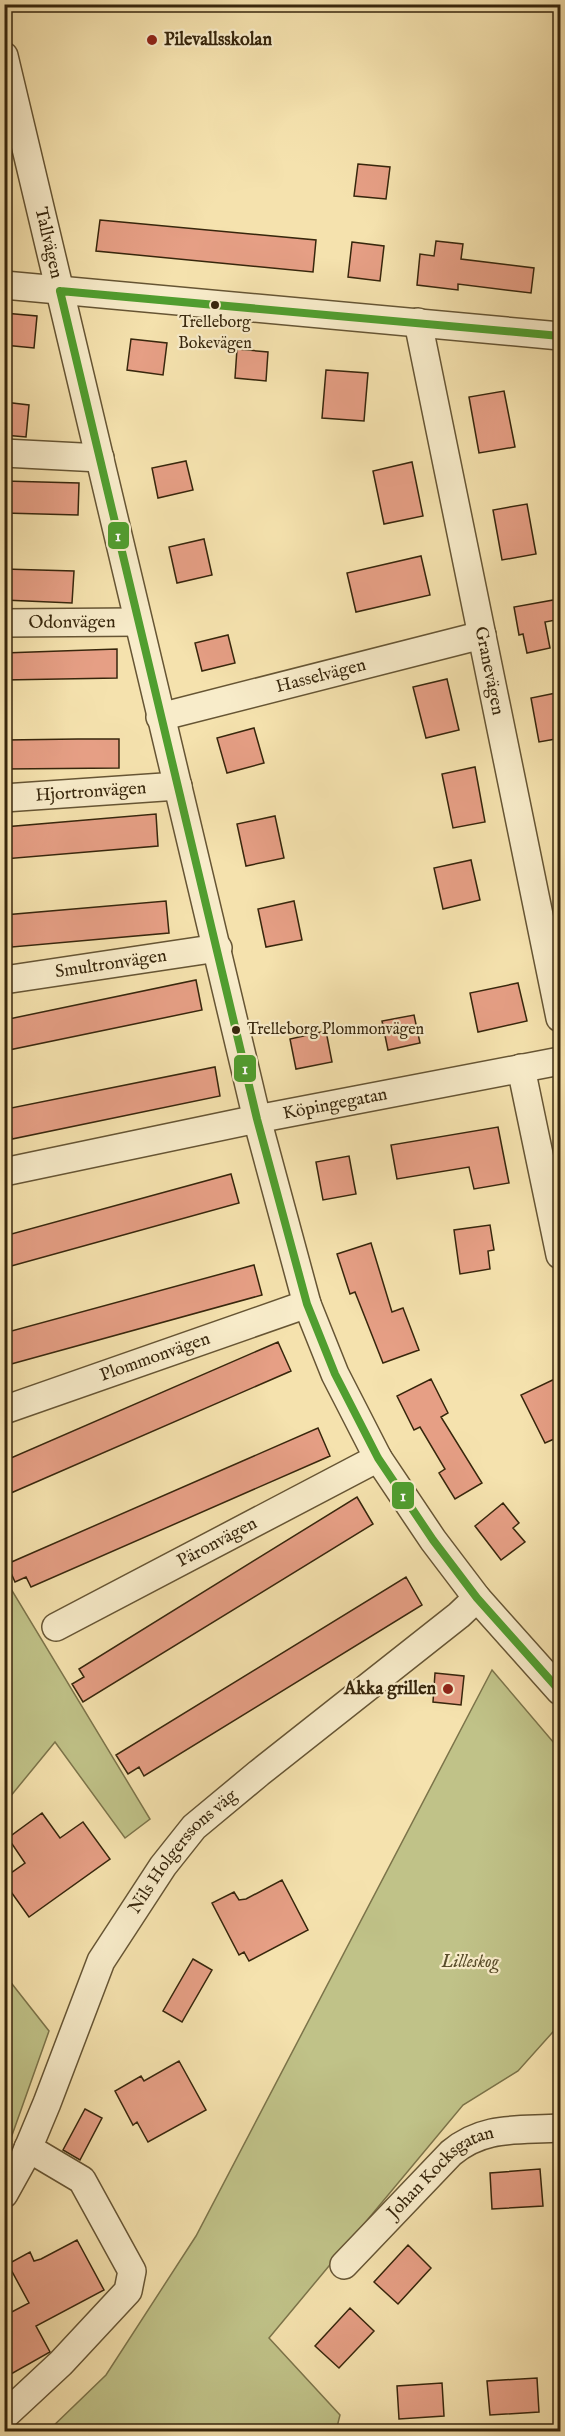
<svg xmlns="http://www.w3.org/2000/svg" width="565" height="2436" font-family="'IM FELL English',serif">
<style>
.green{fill:#c0c288;stroke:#7c744a;stroke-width:1.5}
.building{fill:#e69f85;stroke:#37260c;stroke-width:1.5}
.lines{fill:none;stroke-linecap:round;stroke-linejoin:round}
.minor-casing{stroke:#665534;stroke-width:30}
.minor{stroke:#f8ecca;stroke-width:27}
.bus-1-casing{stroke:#f8ecca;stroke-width:12}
.bus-1{stroke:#509e2f;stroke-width:8}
.poi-dot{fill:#8f2418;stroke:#f8ecca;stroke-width:2}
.bus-dot{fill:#37260c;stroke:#f8ecca;stroke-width:2}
.labels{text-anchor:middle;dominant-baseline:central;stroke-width:4.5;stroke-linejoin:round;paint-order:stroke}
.bus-label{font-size:16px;fill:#37260c;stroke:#f8ecca}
.poi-label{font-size:18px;font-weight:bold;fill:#37260c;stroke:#f8ecca;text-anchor:start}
.street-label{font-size:18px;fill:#37260c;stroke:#f8ecca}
.park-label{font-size:18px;font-style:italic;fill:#594d2b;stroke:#f8ecca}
.line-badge{stroke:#f8ecca;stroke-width:2}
.badge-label{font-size:16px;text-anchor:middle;font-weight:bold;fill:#fff}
</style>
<rect width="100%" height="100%" fill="#f5e2ae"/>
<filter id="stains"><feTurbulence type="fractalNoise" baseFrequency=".00333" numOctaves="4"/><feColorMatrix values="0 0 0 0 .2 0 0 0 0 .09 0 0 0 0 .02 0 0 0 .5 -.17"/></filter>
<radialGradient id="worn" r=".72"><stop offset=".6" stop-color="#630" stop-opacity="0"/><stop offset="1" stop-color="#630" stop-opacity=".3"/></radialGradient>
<path class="green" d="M5 1571 11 1589 150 1819 125 1838 55 1742 5 1803Z
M492 1670 560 1750V2024L518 2071 463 2105 269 2338 340 2415 336 2431 47 2432 106 2375 196 2236Z
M5 1975 49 2031 5 2155 4 1975Z"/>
<path class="building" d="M358 164 390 167 386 199 354 196Z
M100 220 316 240 313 272 96 251Z
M436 241 463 244 461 259 534 268 531 293 458 284V290L417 285 420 254 434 256Z
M352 242 384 246 380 281 348 277Z
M4 313 37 316 34 348 4 345Z
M131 339 167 343 163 375 127 370Z
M237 349 268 352 266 381 235 378Z
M326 370 368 373 364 421 322 418Z
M504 391 515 447 479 453 469 397Z
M4 402 29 405 26 437 4 435Z
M186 461 193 490 158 498 152 468Z
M412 462 423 516 384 524 373 471Z
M4 481 79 483 78 515 4 513Z
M527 504 536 554 502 560 493 510Z
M204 539 212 575 177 583 169 547Z
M421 556 430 595 356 612 347 573Z
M4 569 74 571 72 603 4 600Z
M559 599 561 619 545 622 550 648 527 653 523 634 519 635 514 607Z
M228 635 235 663 202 671 195 643Z
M117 649V678L4 680V653Z
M447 679 459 730 426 738 413 687Z
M561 692V738L539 742 531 698Z
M254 728 264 763 227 773 217 738Z
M78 739H119V768L4 769 6 740Z
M475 767 485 822 453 828 442 774Z
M156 814 158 846 4 859V827Z
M275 816 284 858 246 866 237 824Z
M471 860 480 900 443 909 434 868Z
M166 901 169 933 12 947 10 935 4 936V915Z
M294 901 302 940 266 947 258 909Z
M196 980 202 1010 4 1051V1020Z
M518 983 527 1021 478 1032 470 993Z
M414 1015 420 1043 388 1050 382 1021Z
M326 1031 332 1062 296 1069 290 1039Z
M215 1067 220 1096 12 1139 6 1109Z
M498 1127 509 1183 474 1189 469 1167 397 1179 391 1145Z
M349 1156 356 1194 323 1200 316 1162Z
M231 1174 239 1203 4 1268V1236Z
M490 1225 494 1250 488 1251 490 1269 460 1274 454 1230Z
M371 1243 392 1312 403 1308 419 1350 383 1363 355 1292 350 1294 337 1254Z
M254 1265 262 1295 4 1366V1333Z
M278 1342 291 1371 4 1496V1461Z
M561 1376V1436L545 1443 521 1395Z
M431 1379 448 1413 441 1417 482 1483 455 1499 439 1473 445 1469 420 1427 414 1430 397 1396Z
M318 1428 330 1456 31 1587 26 1577 15 1582 7 1564Z
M357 1497 373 1524 83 1702 72 1684 84 1677 79 1669Z
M503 1503 519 1523 513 1528 525 1542 501 1560 475 1526Z
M406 1577 422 1605 144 1776 139 1767 128 1774 116 1755Z
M435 1673 464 1676 461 1705 433 1702Z
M42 1813 60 1838 83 1822 110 1859 29 1917 4 1882V1878L25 1863 8 1838Z
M282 1880 308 1930 249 1961 244 1952 239 1955 212 1903 234 1892 239 1900 246 1899Z
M193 1959 212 1970 182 2022 163 2011Z
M179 2061 206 2110 148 2142 137 2122 133 2125 115 2091 141 2076 144 2081Z
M85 2109 102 2118 80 2160 63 2150Z
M540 2169 543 2206 492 2209 490 2173Z
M77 2240 104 2290 36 2326 50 2352 4 2378V2316L29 2303 8 2264 30 2252 34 2261 41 2259Z
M408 2245 431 2268 398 2304 374 2282Z
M350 2308 374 2331 339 2368 315 2346Z
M537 2378 539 2412 490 2415 487 2381Z
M442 2383 444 2416 399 2419 397 2386Z"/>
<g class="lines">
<g class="minor-casing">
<g id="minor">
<path id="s1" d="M4 56 257 1119 307 1304 335 1374 378 1458 433 1540 477 1598 560 1691"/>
<path d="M4 285 560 336"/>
<path id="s2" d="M418 322 560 1018"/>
<path d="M4 453 100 458"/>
<path id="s3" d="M4 623 138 622"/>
<path id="s4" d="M160 717 482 635"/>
<path id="s5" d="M4 798 178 786"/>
<path id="s6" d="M4 980 218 948"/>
<path d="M521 1068 560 1255"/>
<path id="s7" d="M4 1172 257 1119 560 1061"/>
<path id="s8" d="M4 1410 307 1304"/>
<path id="s9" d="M56 1627 378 1458"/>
<path id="s10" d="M4 2194 24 2158 47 2103 101 1961 163 1866 194 1827 259 1773 459 1615 477 1598"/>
<path id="s11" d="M344 2265 451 2153C484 2125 519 2131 560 2128"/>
<path d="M4 2416 61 2363 128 2291 132 2271 82 2180 28 2148"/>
</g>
</g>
<use href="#minor" class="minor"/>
<g class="bus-1-casing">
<path id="bus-1" d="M60 291 257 1119 307 1304 335 1374 378 1458 433 1540 477 1598 560 1691
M60 291 560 336"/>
</g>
<use href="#bus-1" class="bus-1"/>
</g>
<g class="poi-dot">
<circle cx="152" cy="40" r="6"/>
<circle cx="448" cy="1689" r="6"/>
</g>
<g class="bus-dot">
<circle cx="215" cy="305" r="5"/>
<circle cx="236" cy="1030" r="5"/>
</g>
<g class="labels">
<g class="bus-label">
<text x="215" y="323">Trelleborg<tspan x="215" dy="21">Bokevägen</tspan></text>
<text x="247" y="1030" text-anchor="start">Trelleborg Plommonvägen</text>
</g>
<g class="poi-label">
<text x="164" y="40">Pilevallsskolan</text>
<text x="436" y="1689" text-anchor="end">Akka grillen</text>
</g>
<g class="street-label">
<text stroke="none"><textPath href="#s1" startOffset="192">Tallvägen</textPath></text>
<text stroke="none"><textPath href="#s3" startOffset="68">Odonvägen</textPath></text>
<text stroke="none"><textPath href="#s2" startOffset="356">Granevägen</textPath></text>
<text stroke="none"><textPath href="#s4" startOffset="166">Hasselvägen</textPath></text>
<text stroke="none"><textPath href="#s5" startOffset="87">Hjortronvägen</textPath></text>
<text stroke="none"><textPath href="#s6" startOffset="108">Smultronvägen</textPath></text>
<text stroke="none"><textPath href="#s7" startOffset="338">Köpingegatan</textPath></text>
<text stroke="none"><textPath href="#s8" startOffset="160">Plommonvägen</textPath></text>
<text stroke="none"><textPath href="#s9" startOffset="182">Päronvägen</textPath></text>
<text stroke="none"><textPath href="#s10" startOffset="390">Nils Holgerssons väg</textPath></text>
<text stroke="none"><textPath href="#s11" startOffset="135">Johan Kocksgatan</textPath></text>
</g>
<g class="park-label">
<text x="470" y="1962">Lilleskog</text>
</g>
</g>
<g class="line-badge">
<rect x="107" y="521" width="23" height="29" rx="6" fill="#509e2f"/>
<rect x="233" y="1054" width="24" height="29" rx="6" fill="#509e2f"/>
<rect x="391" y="1481" width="24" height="29" rx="6" fill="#509e2f"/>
</g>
<g class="badge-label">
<text x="118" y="541">1</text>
<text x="245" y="1074">1</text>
<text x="403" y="1501">1</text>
</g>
<rect width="565" height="2436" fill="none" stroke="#f5e2ae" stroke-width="24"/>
<rect x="6" y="6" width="553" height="2424" fill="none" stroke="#37260c" stroke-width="3"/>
<rect x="12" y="12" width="541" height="2412" fill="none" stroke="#37260c" stroke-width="1.5"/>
<rect width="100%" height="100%" filter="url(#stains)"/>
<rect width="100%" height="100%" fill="url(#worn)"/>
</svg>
